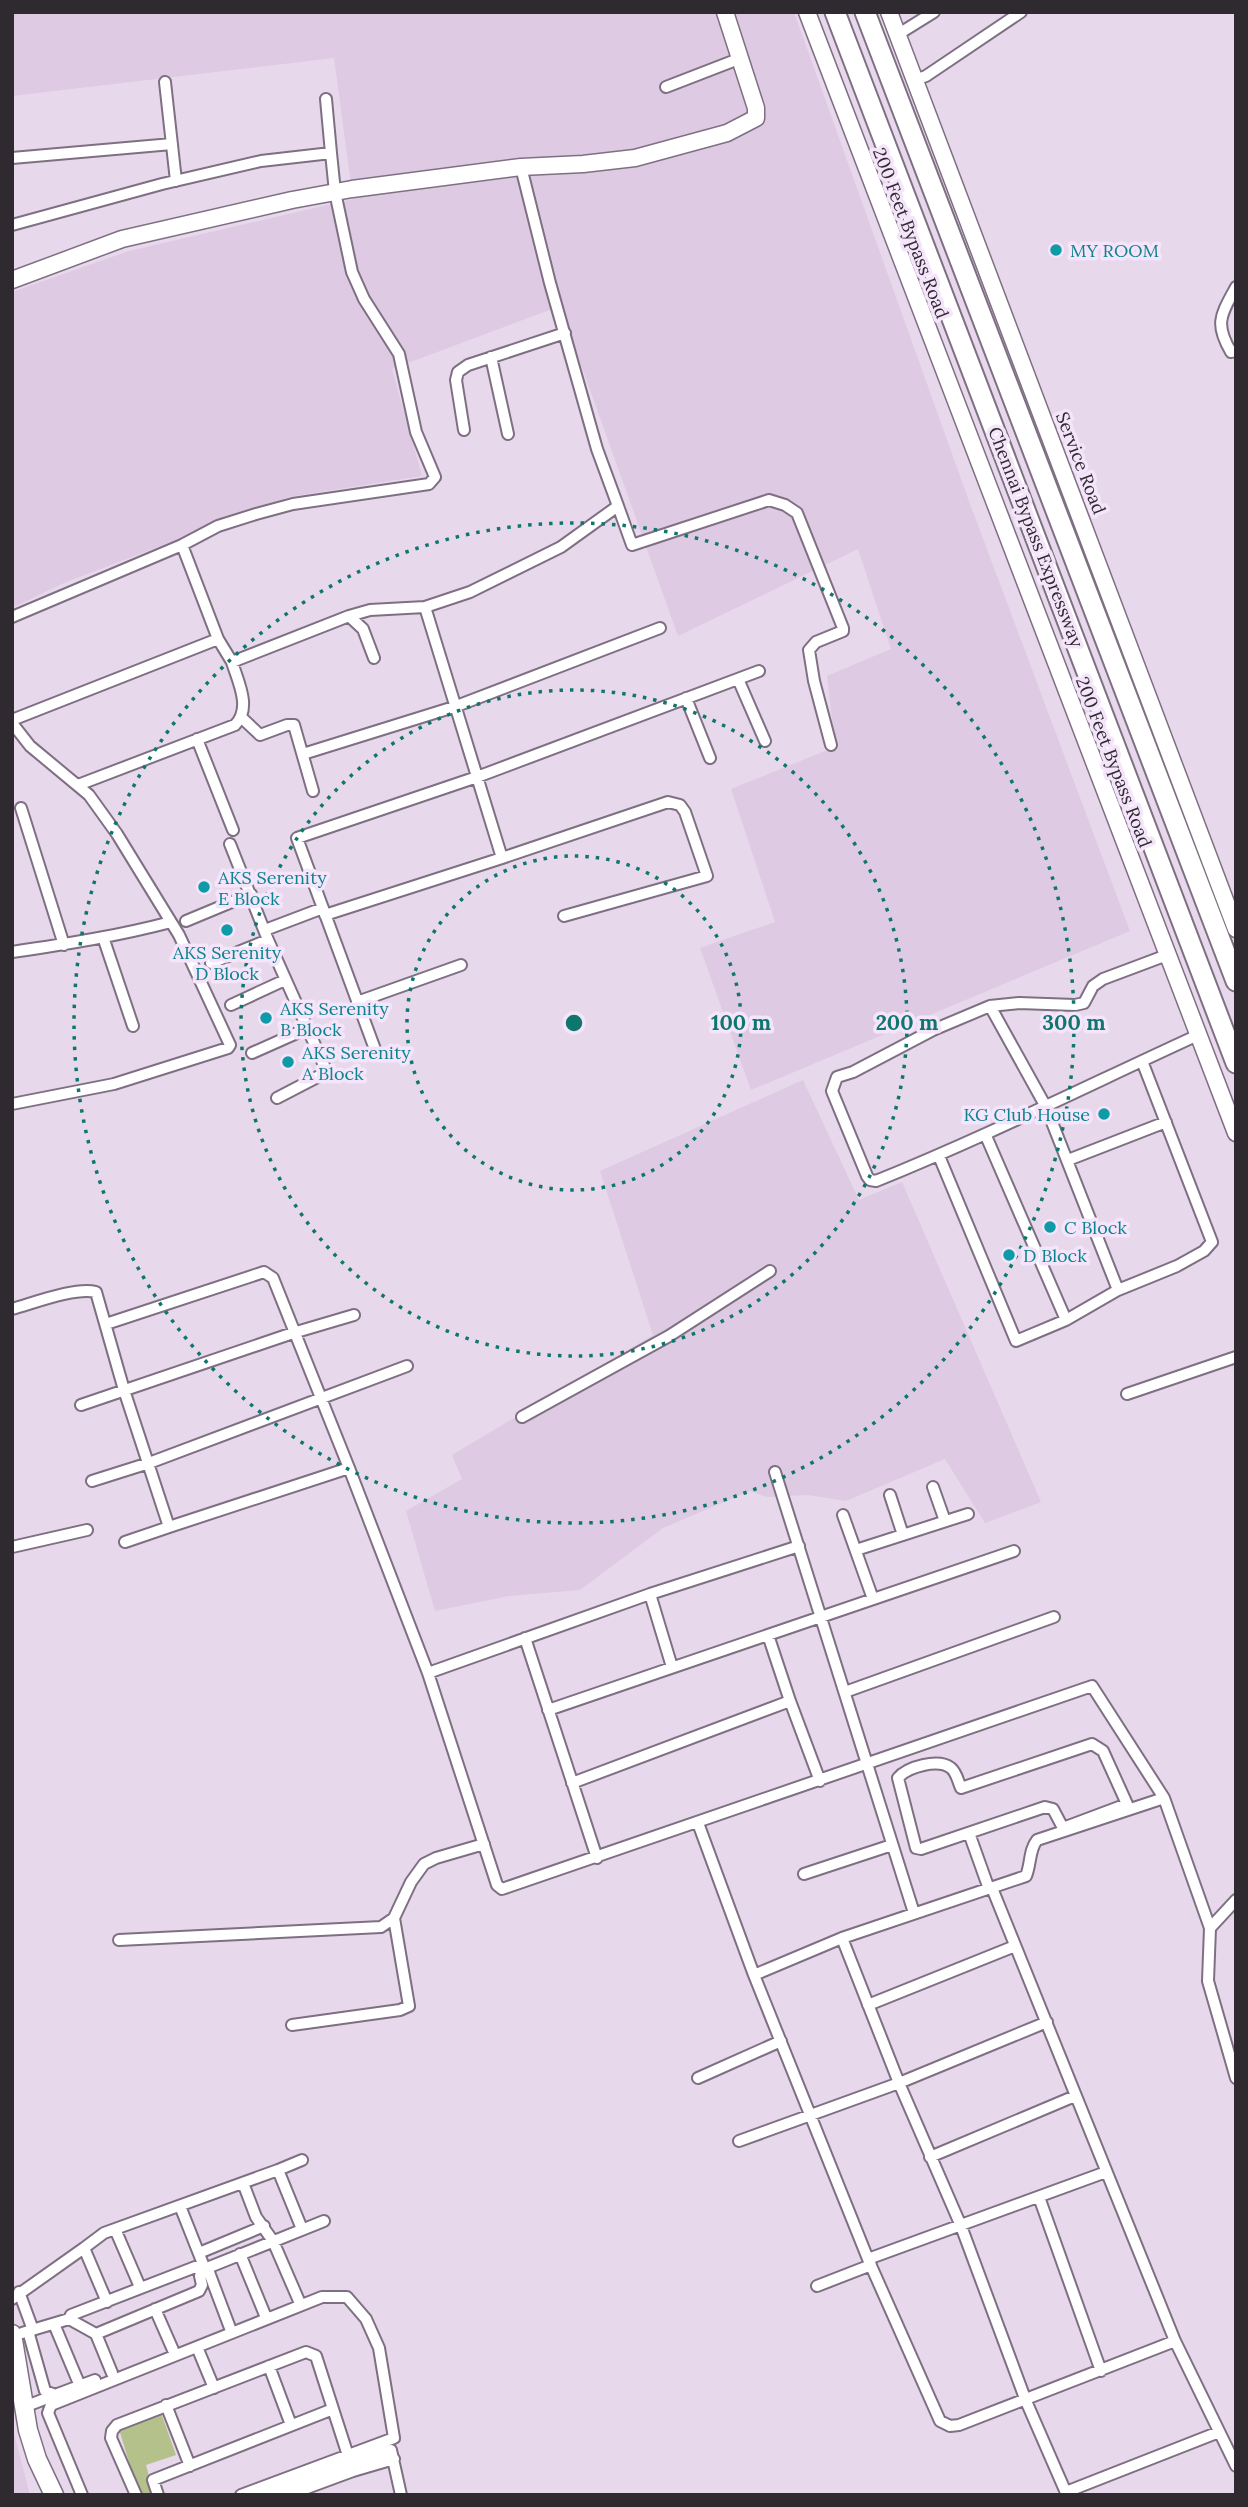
<svg xmlns="http://www.w3.org/2000/svg" width="1248" height="2507" font-family="Lora,serif">
<style>
.built{fill:#decae3}
.green{fill:#b4c18b}
.lines{fill:none;stroke-linecap:round;stroke-linejoin:round}
.street-casing{stroke:#7e7082;stroke-width:14}
.secondary-casing{stroke:#7e7082;stroke-width:19}
.primary-casing{stroke:#7e7082;stroke-width:21}
.highway-casing{stroke:#7e7082;stroke-width:23}
.street{stroke:#fff;stroke-width:10}
.secondary{stroke:#fff;stroke-width:16}
.primary{stroke:#fff;stroke-width:18}
.highway{stroke:#fff;stroke-width:19}
.ring{fill:none;stroke:#0f766e;stroke-width:3.5;stroke-dasharray:3.5 7}
.culture-dot{fill:#0f9aa8;stroke:#f5e5fa;stroke-width:2.5}
.labels{text-anchor:middle;dominant-baseline:central;stroke-width:7;stroke-linejoin:round;paint-order:stroke}
.street-label{font-size:18px;fill:#2f2930;stroke:#f5e5fa}
.culture-label{font-size:18px;fill:#0d838f;stroke:#f5e5fa;text-anchor:start}
.centre{fill:#0f766e;stroke:#f5e5fa;stroke-width:3.5}
.ring-label{font-size:21px;text-anchor:middle;font-weight:bold;fill:#0f766e;stroke:#f5e5fa;stroke-width:7;stroke-linejoin:round;paint-order:stroke}
</style>
<rect width="100%" height="100%" fill="#e8d8ec"/>
<path class="built" d="M12 12H794L970 504 1130 931 751 1090 700 948 775 922 731 789 835 747 827 676 891 649 858 549 678 636 560 306 392 369 422 476 288 497 64 583 12 608V292L129 251 353 199 334 58 12 96Z
M803 1080 859 1200 902 1182 1041 1502 985 1523 945 1459 846 1501 808 1495 767 1497 750 1491 663 1528 580 1590 509 1596 435 1611 406 1511 462 1479 452 1455 653 1335 600 1171Z
M12 2426 30 2495H12Z"/>
<path class="green" d="M160 2410 176 2455 146 2465 154 2495H139L119 2429Z"/>
<g class="lines">
<g class="street-casing">
<path id="street" d="M897 35 934 12
M915 80 926 76 1021 12
M165 82 176 181
M666 87 741 58
M326 99 331 153
M12 158 172 144
M12 225 162 184 261 161 331 153 335 192 352 272 364 299 399 354 416 432 435 477 429 484 293 504 256 514 218 526 182 545 12 617
M1236 287C1221 315 1214 323 1231 352L1236 351
M491 357 508 434
M464 430 456 380 458 372 468 365 565 333
M618 506 632 545 769 500 785 505 797 513 843 628V631L816 642 809 650 814 681 831 745
M182 545 218 639
M349 616 363 629 374 658
M738 679 765 741
M686 698 710 758
M242 718 260 735 287 725H294L313 791
M12 720 218 639 232 662 349 616 370 610 425 607
M12 723 30 746 89 795 117 834 179 935 230 1045 228 1048 114 1084 12 1104
M197 739 233 830
M303 754 454 707 660 628
M78 785 235 725C252 708 238 682 232 662
M21 808 64 945
M230 844 268 940 327 1072 277 1098
M502 858 668 802 680 805 685 812 707 876 564 916
M325 915 502 858 425 607 470 592 561 547 618 506 597 449 550 283 521 167
M186 921 251 894
M265 930 323 908
M103 937 133 1026
M12 952C66 944 118 936 171 922
M211 963 268 940
M357 1002 461 965
M231 1005 285 980
M990 1006 1019 1003 1075 1005 1084 1003 1093 986 1103 979 1167 955
M376 1052 297 838 477 777 759 671
M252 1053 306 1029
M986 1136 1066 1320
M939 1156 1016 1341 1066 1320 1118 1290 1177 1266 1204 1251 1212 1242 1142 1061
M1068 1160 1166 1122
M1118 1290 1046 1107 990 1006 933 1030 853 1072 837 1077 832 1091 867 1176 870 1180 876 1181C985 1137 1091 1084 1198 1035
M12 1309C34 1303 75 1287 96 1292L124 1390 169 1527 349 1468 273 1278 264 1272 106 1324
M1127 1394 1236 1357
M81 1405 293 1333 354 1315
M522 1417 669 1336 770 1271
M349 1468 428 1673 497 1885 502 1889 1092 1686 1164 1798
M775 1472 914 1913
M92 1481 149 1463 407 1366
M933 1487 945 1521
M890 1495 903 1535
M843 1515 873 1599
M125 1542 169 1527
M12 1547 87 1530
M856 1550 968 1514
M525 1638 597 1858
M672 1667 650 1594 799 1546
M428 1673 650 1594
M845 1692 1054 1617
M790 1701 820 1781
M548 1710 1014 1551
M1092 1744 1103 1751 1127 1804 1063 1828 1053 1809 1045 1807 921 1849 916 1848 898 1778C907 1767 938 1758 951 1768 957 1773 958 1782 961 1788Z
M572 1783 790 1701 768 1635
M698 1823 754 1975 868 2259 940 2421 950 2426 959 2425 1175 2341
M969 1833 989 1889
M804 1874 892 1845
M992 1888 1175 2341 1236 2466
M1236 1900 1210 1928 1208 1981 1236 2078
M842 1938 899 2083 961 2226 1026 2401 1067 2495
M119 1940 381 1927 394 1918 411 1882 424 1864 436 1858 484 1844
M754 1975 842 1938 1026 1876C1031 1864 1029 1850 1037 1840L1164 1798 1210 1928
M868 2005 1015 1946
M292 2025 400 2010 409 2006 394 1918
M698 2078 781 2041
M739 2141 899 2083 1047 2022
M930 2157 1075 2096
M278 2170 302 2160
M243 2183 256 2217 273 2241 299 2301
M1039 2197 1101 2371
M115 2229 140 2287
M84 2248 104 2233 278 2170 302 2229
M199 2253 264 2226
M240 2254 265 2315
M868 2259 1106 2172
M207 2267 230 2328
M817 2286 871 2265
M19 2292 33 2330
M12 2299 84 2248 107 2302
M155 2309 173 2350
M69 2319 71 2315 203 2264 180 2206
M54 2324 80 2386
M28 2331 45 2391 55 2395 95 2380
M22 2333 69 2319 96 2334 199 2291 202 2285 200 2276 202 2270 324 2221
M96 2334 112 2373
M197 2347 214 2388
M269 2366 291 2425
M166 2405 190 2466
M24 2407 55 2395
M1066 2492 1219 2432
M82 2495 48 2413 51 2405 322 2297H347L366 2319 379 2348 394 2438 241 2495
M136 2495 111 2438 112 2431 117 2425 306 2352 316 2356 333 2409
M158 2495 153 2480 333 2409 353 2471
M264 2495 391 2450 401 2495
M288 2495 353 2471 394 2459"/>
</g>
<g class="secondary-casing">
<path id="secondary" d="M807 12 1236 1133
M889 12 1236 929
M12 280 122 239 292 200 352 189 521 167 583 164 635 158 727 133 756 118V108L725 12"/>
</g>
<g class="primary-casing">
<path id="primary" d="M12 2334 28 2430 37 2459 54 2495"/>
</g>
<g class="highway-casing">
<path id="highway" d="M835 12 1236 1063
M865 12 1236 981"/>
</g>
<use href="#street" class="street"/>
<use href="#secondary" class="secondary"/>
<use href="#primary" class="primary"/>
<use href="#highway" class="highway"/>
</g>
<g class="ring">
<circle cx="574" cy="1023" r="167"/>
<circle cx="574" cy="1023" r="333"/>
<circle cx="574" cy="1023" r="500"/>
</g>
<g class="culture-dot">
<circle cx="1056" cy="250" r="7"/>
<circle cx="204" cy="887" r="7"/>
<circle cx="227" cy="930" r="7"/>
<circle cx="266" cy="1018" r="7"/>
<circle cx="288" cy="1062" r="7"/>
<circle cx="1104" cy="1114" r="7"/>
<circle cx="1050" cy="1227" r="7"/>
<circle cx="1009" cy="1255" r="7"/>
</g>
<g class="labels">
<g class="street-label">
<text transform="translate(911 233) rotate(69)">200 Feet Bypass Road</text>
<text transform="translate(1081 463) rotate(69)">Service Road</text>
<text transform="translate(1036 537) rotate(69)">Chennai Bypass Expressway</text>
<text transform="translate(1114 762) rotate(69)">200 Feet Bypass Road</text>
</g>
<g class="culture-label">
<text x="1070" y="250">MY ROOM</text>
<text x="218" y="877">AKS Serenity<tspan x="218" dy="21">E Block</tspan></text>
<text x="227" y="952" text-anchor="middle">AKS Serenity<tspan x="227" dy="21">D Block</tspan></text>
<text x="280" y="1008">AKS Serenity<tspan x="280" dy="21">B Block</tspan></text>
<text x="302" y="1052">AKS Serenity<tspan x="302" dy="21">A Block</tspan></text>
<text x="1090" y="1114" text-anchor="end">KG Club House</text>
<text x="1064" y="1227">C Block</text>
<text x="1023" y="1255">D Block</text>
</g>
</g>
<circle cx="574" cy="1023" r="10" class="centre"/>
<g class="ring-label">
<text x="741" y="1030">100 m</text>
<text x="907" y="1030">200 m</text>
<text x="1074" y="1030">300 m</text>
</g>
<rect width="1248" height="2507" fill="none" stroke="#2f2930" stroke-width="28"/>
</svg>
